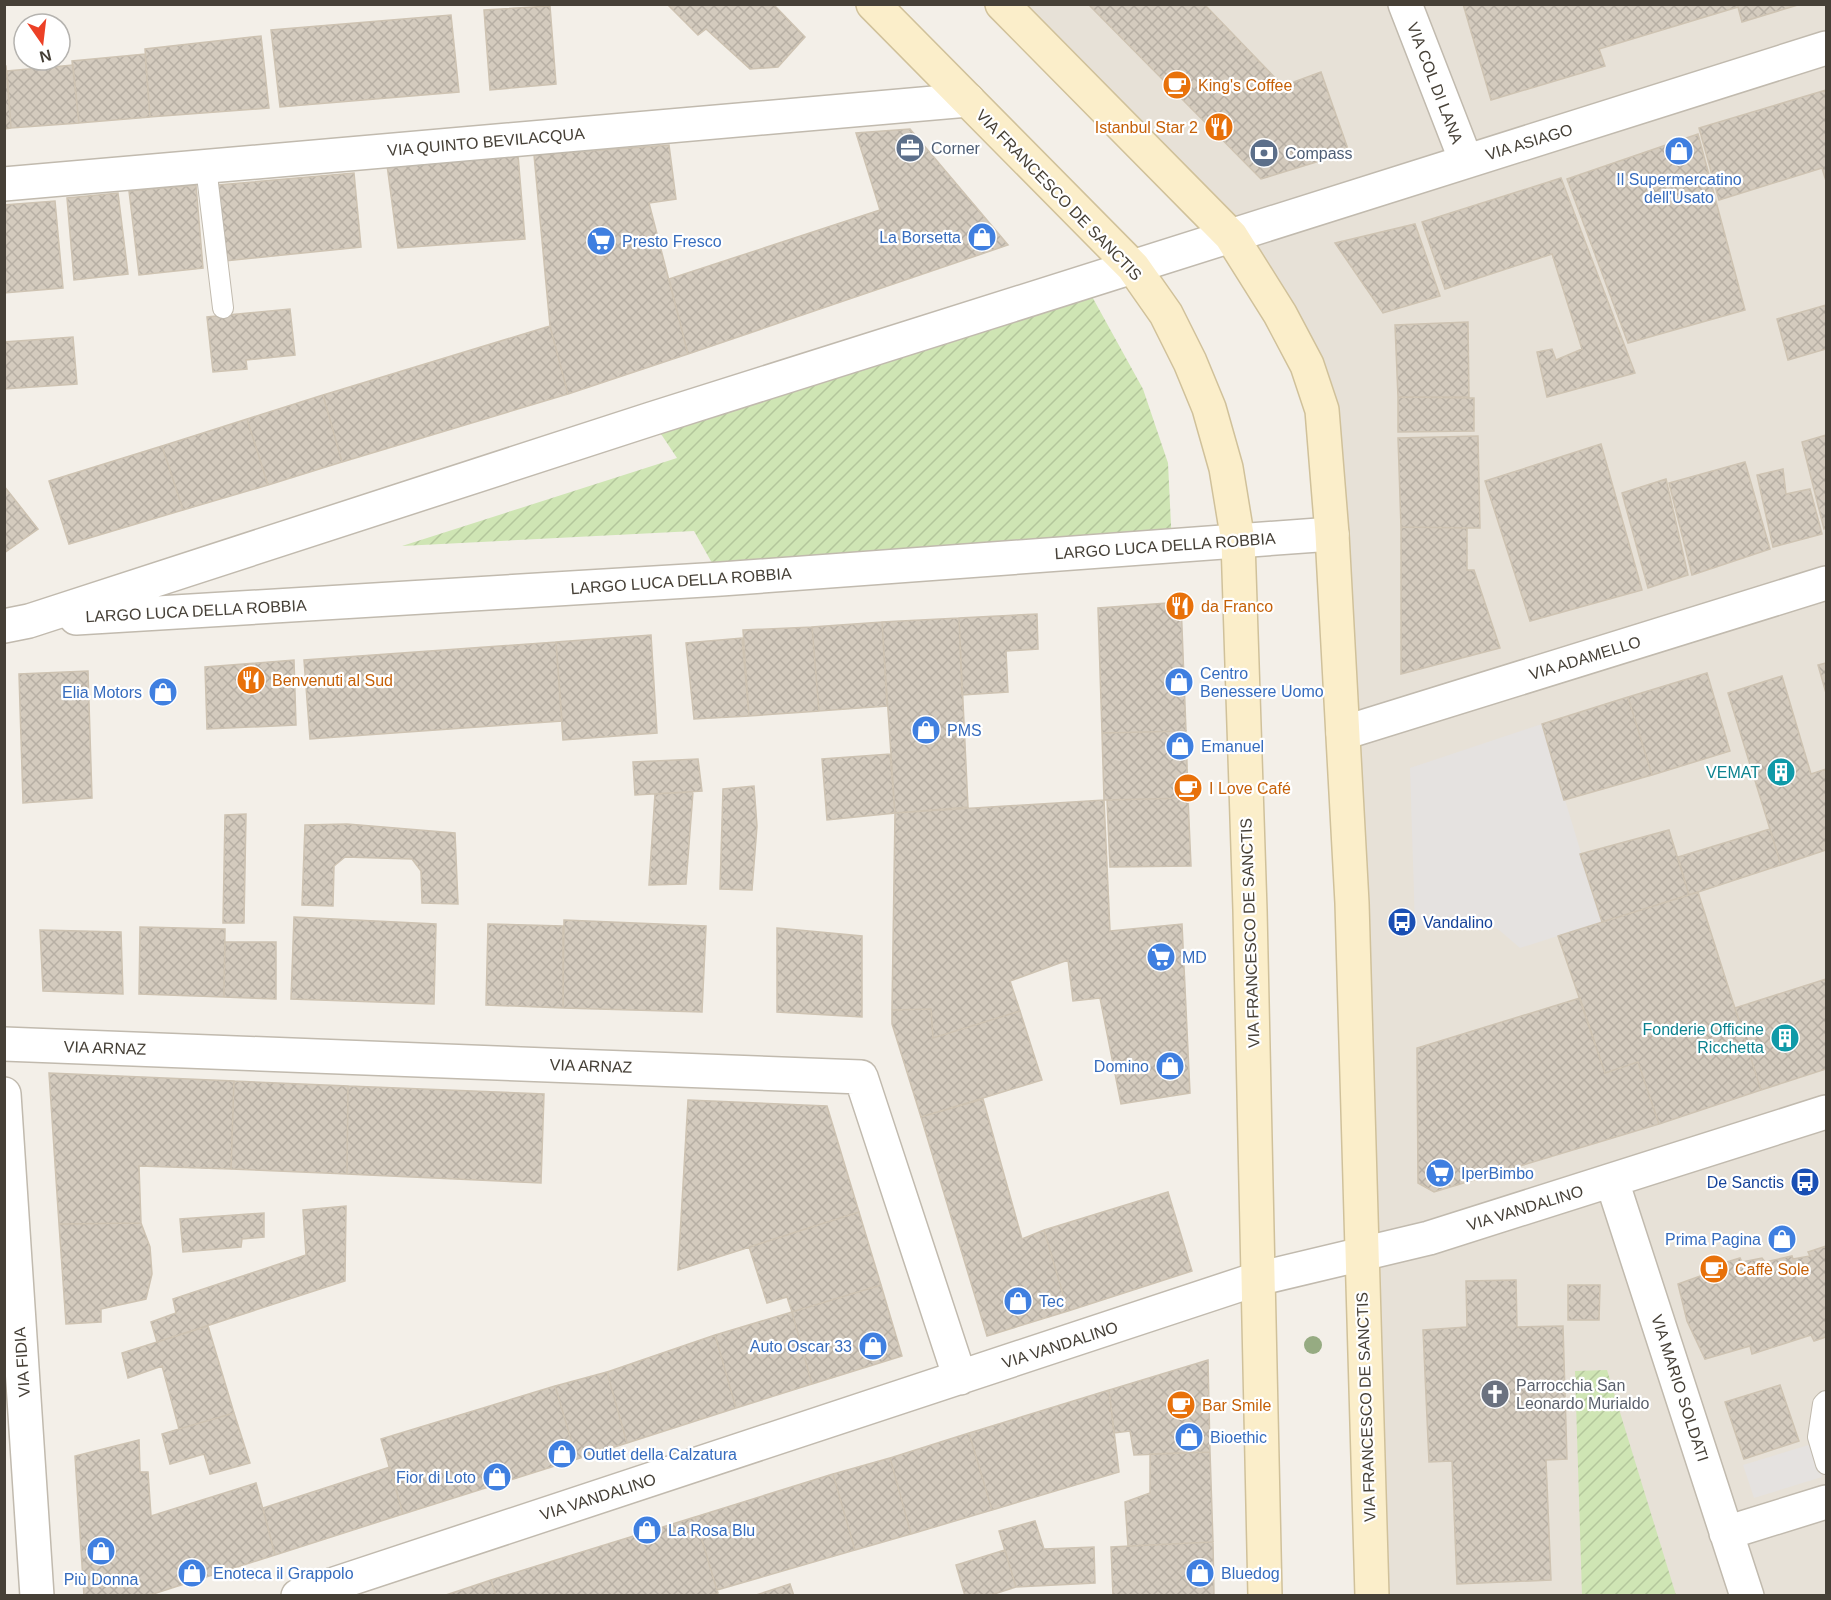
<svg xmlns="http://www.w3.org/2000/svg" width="1831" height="1600" font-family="Arial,sans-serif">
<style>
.residential{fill:#e7e1d7}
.garden{fill:url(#garden-furrows)}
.parking{fill:#e5e2e0}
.building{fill:url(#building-cross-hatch);stroke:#cec3b2;stroke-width:1.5}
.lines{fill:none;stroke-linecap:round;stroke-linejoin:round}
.service-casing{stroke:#c1baae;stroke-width:22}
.minor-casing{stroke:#c1baae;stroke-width:36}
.secondary-casing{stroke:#d0c19a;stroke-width:36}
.service{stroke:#fff;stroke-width:20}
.minor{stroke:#fff;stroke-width:33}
.secondary{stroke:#fbeeca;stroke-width:33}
.tree{fill:#96ab82}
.labels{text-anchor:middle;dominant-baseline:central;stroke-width:4.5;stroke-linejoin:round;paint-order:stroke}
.street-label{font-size:16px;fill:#464037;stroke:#fff}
.food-label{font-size:16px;fill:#c56008;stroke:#fff;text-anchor:start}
.service-label{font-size:16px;fill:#4e5e75;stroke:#fff;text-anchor:start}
.shop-label{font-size:16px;fill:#366cbe;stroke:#fff;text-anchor:start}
.culture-label{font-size:16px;fill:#0d838f;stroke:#fff;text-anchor:end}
.transit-label{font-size:16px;fill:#164399;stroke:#fff;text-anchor:start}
.worship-label{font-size:16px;fill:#5b616d;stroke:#fff;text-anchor:start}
</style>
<defs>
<pattern id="garden-furrows" width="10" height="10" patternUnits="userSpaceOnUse" patternTransform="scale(1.5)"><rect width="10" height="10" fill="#cfe5b4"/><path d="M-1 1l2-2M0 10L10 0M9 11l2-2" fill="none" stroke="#b3c69b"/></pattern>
<pattern id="building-cross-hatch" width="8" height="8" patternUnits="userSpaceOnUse" patternTransform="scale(1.5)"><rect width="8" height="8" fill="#d4cbbe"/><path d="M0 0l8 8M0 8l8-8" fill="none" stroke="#b7afa4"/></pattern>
</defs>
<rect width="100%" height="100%" fill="#f3efe8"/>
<path class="residential" d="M1006 5H1826V1595H1376L1327 411 1284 314Z"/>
<path class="garden" d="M1084 282 1143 389 1168 463 1172 546 721 579 694 531 402 546 677 458 651 419Z
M1607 1370 1676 1595H1582L1575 1371Z"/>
<path class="parking" d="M1542 724 1602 922 1520 948 1498 929 1473 922 1449 927 1415 926 1410 768Z
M1812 1444 1822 1477 1754 1498 1743 1465Z"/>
<path class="building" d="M667 4H773L805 37 778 67 750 69 706 29 698 35Z
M1088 4H1204L1283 86 1321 72 1349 152 1261 179Z
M1463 4H1801L1742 22 1738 7 1599 49 1605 66 1491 100Z
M550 6 556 84 490 90 484 10Z
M451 15 459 92 280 107 271 30Z
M261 36 269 108 150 117 145 49Z
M145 54 150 117 79 123 72 61Z
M73 65 79 123 11 128 7 71Z
M4 66H6L11 128 4 129Z
M1826 90V181L1822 168 1719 200 1699 128Z
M910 129 1008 245 688 354 669 279 880 210 856 133Z
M1698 134 1745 310 1628 343 1567 179Z
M669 145 676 199 649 203 688 354 568 394 550 326 534 155Z
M518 155 525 239 398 248 387 165Z
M354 173 361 247 225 261 218 185Z
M1561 178 1635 373 1547 397 1537 352 1552 349 1556 360 1582 349 1552 254 1445 289 1422 222Z
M196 185 203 268 139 275 129 191Z
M118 193 128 274 74 280 67 198Z
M55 201 63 288 4 293V205Z
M1415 224 1440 296 1383 313 1335 243Z
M1826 305V349L1788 360 1777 319Z
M290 309 295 355 246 360 247 369 213 372 207 317Z
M1468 322 1469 397H1398L1395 325Z
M550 326 568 394 342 462 323 395Z
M73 337 77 384 4 389V342Z
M323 395 342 462 268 485 247 419Z
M1398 397 1474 398V431L1398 432Z
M247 419 268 485 183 510 162 446Z
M1826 435V528L1824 529 1802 442Z
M1478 436 1480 528 1401 527 1398 438Z
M1601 444 1642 590 1530 621 1485 481Z
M162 446 183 510 69 544 49 481Z
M1745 462 1770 549 1692 575 1669 483Z
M1783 469 1786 494 1810 489 1822 534 1773 547 1757 475Z
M1666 479 1688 575 1648 588 1622 493Z
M4 486 38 529 4 553Z
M1401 527 1467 528V570H1474L1500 648 1401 674Z
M1181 602 1186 731 1102 733 1098 608Z
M1037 614 1038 649 1006 651 1008 692 962 695 959 618Z
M959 618 968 807 895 813 882 622Z
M882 622 887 706 819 711 812 627Z
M812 627 819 711 749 716 743 630Z
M651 635 657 733 563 740 556 642Z
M742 638 749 716 694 719 686 643Z
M556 642 562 721 310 739 304 660Z
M294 660 296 725 207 729 205 667Z
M1826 663V693L1818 665Z
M88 671 92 798 23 803 19 674Z
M1707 673 1730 751 1652 775 1628 697Z
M1782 676 1811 774 1826 769V850L1781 865 1728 693Z
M1628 697 1652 775 1564 800 1542 724Z
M1186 731 1188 798 1104 800 1102 733Z
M890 754 895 813 827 820 822 759Z
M698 759 702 791 635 795 633 762Z
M754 786 757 826 752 890 720 889 723 789Z
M693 792 686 884 649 885 655 794Z
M1188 798 1191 866 1110 867 1107 800Z
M1104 800 1110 931 1182 924 1190 1093 1121 1104 1100 998 1073 1001 1068 960 1010 981 1020 1011 933 1038 931 1009 892 1010 895 813Z
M246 814 244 923H223L225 815Z
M347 824 455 833 458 904 422 903 421 871 412 859 345 857 334 866 333 906 302 905 305 825Z
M1770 829 1781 865 1689 895 1678 857Z
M1669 830 1689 895 1602 922 1580 854Z
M1698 892 1761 1090 1659 1124 1638 1062 1605 1073 1558 936Z
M294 917 436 924 434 1004 291 999Z
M564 920 706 926 702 1012 563 1008Z
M488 924 563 926V1008L486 1005Z
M140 927 225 929 224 997 139 994Z
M777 928 862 936V1017L777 1012Z
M40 930 121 932 123 994 43 991Z
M225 942H276V999L224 997Z
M1826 979V1069L1761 1090 1735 1008Z
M1580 998 1605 1073 1638 1062 1659 1124 1434 1192 1418 1183 1417 1048Z
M931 1009 933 1038 1020 1011 1042 1080 921 1117 892 1024V1010Z
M49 1073 234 1081 231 1169 139 1166 141 1223 59 1224Z
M234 1081 348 1086 347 1174 231 1169Z
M348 1086 544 1094 541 1183 347 1174Z
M983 1099 1022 1239 1044 1230 1068 1311 987 1336 921 1117Z
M688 1100 827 1106 859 1212 678 1270Z
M1168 1192 1192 1271 1068 1311 1044 1230Z
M346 1206 345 1281 157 1342 151 1322 176 1313 173 1299 306 1255 303 1210Z
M859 1212 881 1285 792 1312 787 1297 767 1303 749 1247Z
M264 1213V1237L242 1239 241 1247 183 1252 180 1219Z
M141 1223 150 1247 152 1274 146 1299 101 1309V1322L66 1324 59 1224Z
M1826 1246V1337L1814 1341 1811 1335 1752 1354 1750 1346 1705 1359 1687 1321 1678 1284 1706 1274 1704 1269 1740 1258 1742 1262 1762 1258 1765 1262 1792 1256 1793 1259 1810 1256 1808 1252Z
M1516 1280 1517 1327 1563 1326 1567 1459 1546 1460 1551 1580 1457 1584 1452 1461 1429 1462 1423 1330 1467 1327 1466 1281Z
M881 1285 902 1356 812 1384 792 1312Z
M1568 1285H1600L1599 1320H1568Z
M792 1312 812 1384 736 1408 715 1335Z
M208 1326 234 1413 179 1429 162 1366 128 1378 122 1353Z
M715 1335 736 1408 627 1443 607 1372Z
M1208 1360 1210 1452 1134 1455 1130 1431 1114 1433 1109 1390Z
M607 1372 627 1443 577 1459 555 1386Z
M1780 1385 1799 1441 1744 1459 1725 1402Z
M555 1386 577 1459 403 1514 381 1439Z
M1109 1390 1119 1472 992 1510 969 1433Z
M234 1413 250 1463 210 1474 204 1454 170 1464 162 1434Z
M969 1433 992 1510 911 1534 890 1458Z
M139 1440 140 1472H148L151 1516 256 1483 275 1555 147 1596H84L75 1456Z
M1210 1452 1213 1542 1128 1546 1125 1502 1150 1493V1454Z
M890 1458 911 1534 855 1550 833 1474Z
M390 1467 403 1514 275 1555 263 1508Z
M833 1474 855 1550 717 1590 695 1517Z
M695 1517 718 1593 709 1596H496L491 1580Z
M1035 1521 1044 1549 1094 1547 1095 1583 1016 1587 999 1531Z
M1213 1542 1214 1596H1113L1111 1547Z
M1005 1550 1016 1587 988 1596H965L956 1565Z
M491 1580 496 1596H443Z
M790 1584 794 1596H753Z"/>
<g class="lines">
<g class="service-casing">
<path id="service" d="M206 167 223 308
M1826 1401 1823 1404 1818 1437 1826 1464"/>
</g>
<g class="minor-casing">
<path id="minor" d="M1405 4 1466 161
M4 184 968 100
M76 618 721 579 1332 534
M4 626 29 621 651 419 1826 48
M1343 733 1826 583
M4 1044 861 1077 960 1378
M4 1094 37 1596
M1612 1181 1747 1596
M1726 1533 1826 1502
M298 1596 1257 1279 1429 1238 1826 1112"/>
</g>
<g class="secondary-casing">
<path id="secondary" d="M873 4 1133 267 1166 314 1190 362 1209 408 1226 468 1238 541 1250 910 1265 1596
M1002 4 1231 236 1280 314 1307 365 1322 410 1332 534 1352 903 1372 1596"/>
</g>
<use href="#service" class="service"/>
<use href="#minor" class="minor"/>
<use href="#secondary" class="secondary"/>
</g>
<circle class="tree" cx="1313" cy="1345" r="9"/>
<defs>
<g id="cafe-disc" transform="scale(1.5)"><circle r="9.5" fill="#e8710a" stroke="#fff"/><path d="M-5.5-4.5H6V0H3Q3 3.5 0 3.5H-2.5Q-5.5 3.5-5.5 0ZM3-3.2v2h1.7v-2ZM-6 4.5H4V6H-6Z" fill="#fff"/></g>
<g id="restaurant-disc" transform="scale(1.5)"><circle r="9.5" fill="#e8710a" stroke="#fff"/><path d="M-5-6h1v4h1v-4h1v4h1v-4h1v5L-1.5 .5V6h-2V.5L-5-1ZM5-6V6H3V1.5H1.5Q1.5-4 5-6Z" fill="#fff"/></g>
<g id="office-disc" transform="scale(1.5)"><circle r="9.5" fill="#5c6f8a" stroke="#fff"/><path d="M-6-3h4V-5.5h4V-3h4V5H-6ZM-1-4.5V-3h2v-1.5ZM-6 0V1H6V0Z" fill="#fff"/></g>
<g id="shop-disc" transform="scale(1.5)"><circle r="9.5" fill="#3f7fe0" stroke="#fff"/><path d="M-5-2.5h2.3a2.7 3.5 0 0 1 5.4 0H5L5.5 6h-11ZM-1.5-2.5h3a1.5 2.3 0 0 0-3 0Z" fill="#fff"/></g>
<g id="bank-disc" transform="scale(1.5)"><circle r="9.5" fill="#5c6f8a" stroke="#fff"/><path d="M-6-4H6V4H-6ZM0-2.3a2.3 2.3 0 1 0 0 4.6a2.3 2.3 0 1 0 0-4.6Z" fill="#fff"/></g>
<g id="supermarket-disc" transform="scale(1.5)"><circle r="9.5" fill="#3f7fe0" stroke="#fff"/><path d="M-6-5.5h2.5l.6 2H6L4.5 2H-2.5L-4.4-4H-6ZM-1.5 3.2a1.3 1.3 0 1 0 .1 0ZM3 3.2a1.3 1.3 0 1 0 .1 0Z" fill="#fff"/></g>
<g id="building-disc" transform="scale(1.5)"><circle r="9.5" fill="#0f9aa8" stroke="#fff"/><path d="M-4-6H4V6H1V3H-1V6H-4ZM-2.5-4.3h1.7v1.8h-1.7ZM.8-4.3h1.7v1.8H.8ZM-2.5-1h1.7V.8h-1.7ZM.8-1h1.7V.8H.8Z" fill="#fff"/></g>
<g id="bus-disc" transform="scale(1.5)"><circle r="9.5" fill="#1a4fb4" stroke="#fff"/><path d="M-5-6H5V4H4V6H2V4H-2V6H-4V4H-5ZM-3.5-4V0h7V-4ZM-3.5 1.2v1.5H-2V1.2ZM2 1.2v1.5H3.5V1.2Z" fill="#fff"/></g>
<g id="church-disc" transform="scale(1.5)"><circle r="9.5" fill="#6b7280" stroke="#fff"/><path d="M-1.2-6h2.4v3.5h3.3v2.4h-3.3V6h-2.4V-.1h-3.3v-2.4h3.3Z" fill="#fff"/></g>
</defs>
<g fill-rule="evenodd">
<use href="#cafe-disc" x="1177" y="85"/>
<use href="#restaurant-disc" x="1219" y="127"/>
<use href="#office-disc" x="910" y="148"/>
<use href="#shop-disc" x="1679" y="151"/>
<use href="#bank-disc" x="1264" y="153"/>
<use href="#shop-disc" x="982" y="237"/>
<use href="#supermarket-disc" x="601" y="241"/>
<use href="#restaurant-disc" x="1180" y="606"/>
<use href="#restaurant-disc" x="251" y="680"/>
<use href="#shop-disc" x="1179" y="682"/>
<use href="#shop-disc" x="163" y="692"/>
<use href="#shop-disc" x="926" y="730"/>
<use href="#shop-disc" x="1180" y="746"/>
<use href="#building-disc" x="1781" y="772"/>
<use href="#cafe-disc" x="1188" y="788"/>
<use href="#bus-disc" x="1402" y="922"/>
<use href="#supermarket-disc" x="1161" y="957"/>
<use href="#building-disc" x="1785" y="1038"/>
<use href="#shop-disc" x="1170" y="1066"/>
<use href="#supermarket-disc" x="1440" y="1173"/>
<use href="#bus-disc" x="1805" y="1182"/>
<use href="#shop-disc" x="1782" y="1239"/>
<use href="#cafe-disc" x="1714" y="1269"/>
<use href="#shop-disc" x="1018" y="1301"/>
<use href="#shop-disc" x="873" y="1346"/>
<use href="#church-disc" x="1495" y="1394"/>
<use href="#cafe-disc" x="1181" y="1405"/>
<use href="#shop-disc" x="1189" y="1437"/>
<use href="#shop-disc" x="562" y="1454"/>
<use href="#shop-disc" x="497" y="1477"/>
<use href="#shop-disc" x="647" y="1530"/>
<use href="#shop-disc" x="101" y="1551"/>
<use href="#shop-disc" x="192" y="1573"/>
<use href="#shop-disc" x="1200" y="1573"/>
</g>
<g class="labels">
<g class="street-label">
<text transform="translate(1435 83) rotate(69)">VIA COL DI LANA</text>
<text transform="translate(486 142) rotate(-5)">VIA QUINTO BEVILACQUA</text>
<text transform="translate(1529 142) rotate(-17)">VIA ASIAGO</text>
<text transform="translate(1059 195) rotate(46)">VIA FRANCESCO DE SANCTIS</text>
<text transform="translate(1165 546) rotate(-4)">LARGO LUCA DELLA ROBBIA</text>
<text transform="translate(681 581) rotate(-4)">LARGO LUCA DELLA ROBBIA</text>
<text transform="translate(196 611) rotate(-3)">LARGO LUCA DELLA ROBBIA</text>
<text transform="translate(1585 658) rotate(-17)">VIA ADAMELLO</text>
<text transform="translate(1250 933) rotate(-92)">VIA FRANCESCO DE SANCTIS</text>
<text transform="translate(105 1048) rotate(2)">VIA ARNAZ</text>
<text transform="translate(591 1066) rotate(2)">VIA ARNAZ</text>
<text transform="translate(1525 1208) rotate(-17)">VIA VANDALINO</text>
<text transform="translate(1060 1345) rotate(-18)">VIA VANDALINO</text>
<text transform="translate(22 1362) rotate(-94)">VIA FIDIA</text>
<text transform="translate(1680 1388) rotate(72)">VIA MARIO SOLDATI</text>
<text transform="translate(1366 1407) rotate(-92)">VIA FRANCESCO DE SANCTIS</text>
<text transform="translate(598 1497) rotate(-18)">VIA VANDALINO</text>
</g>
<g class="food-label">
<text x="1198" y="85">King's Coffee</text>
<text x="1198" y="127" text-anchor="end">Istanbul Star 2</text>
<text x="1201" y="606">da Franco</text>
<text x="272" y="680">Benvenuti al Sud</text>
<text x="1209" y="788">I Love Café</text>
<text x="1735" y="1269">Caffè Sole</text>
<text x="1202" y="1405">Bar Smile</text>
</g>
<g class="service-label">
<text x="931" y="148">Corner</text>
<text x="1285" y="153">Compass</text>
</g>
<g class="shop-label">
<text x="1679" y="179" text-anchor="middle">Il Supermercatino<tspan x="1679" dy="18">dell'Usato</tspan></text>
<text x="961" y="237" text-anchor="end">La Borsetta</text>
<text x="622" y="241">Presto Fresco</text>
<text x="1200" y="673">Centro<tspan x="1200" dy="18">Benessere Uomo</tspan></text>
<text x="142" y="692" text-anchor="end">Elia Motors</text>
<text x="947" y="730">PMS</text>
<text x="1201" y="746">Emanuel</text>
<text x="1182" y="957">MD</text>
<text x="1149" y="1066" text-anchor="end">Domino</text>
<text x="1461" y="1173">IperBimbo</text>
<text x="1761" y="1239" text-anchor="end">Prima Pagina</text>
<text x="1039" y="1301">Tec</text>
<text x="852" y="1346" text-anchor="end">Auto Oscar 33</text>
<text x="1210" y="1437">Bioethic</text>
<text x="583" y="1454">Outlet della Calzatura</text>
<text x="476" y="1477" text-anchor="end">Fior di Loto</text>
<text x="668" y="1530">La Rosa Blu</text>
<text x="213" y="1573">Enoteca il Grappolo</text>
<text x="1221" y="1573">Bluedog</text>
<text x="101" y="1579" text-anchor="middle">Più Donna</text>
</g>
<g class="culture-label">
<text x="1760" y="772">VEMAT</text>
<text x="1764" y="1029">Fonderie Officine<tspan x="1764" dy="18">Ricchetta</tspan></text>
</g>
<g class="transit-label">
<text x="1423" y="922">Vandalino</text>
<text x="1784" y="1182" text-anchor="end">De Sanctis</text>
</g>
<g class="worship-label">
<text x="1516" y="1385">Parrocchia San<tspan x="1516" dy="18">Leonardo Murialdo</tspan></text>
</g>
</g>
<rect width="1831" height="1600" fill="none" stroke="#464037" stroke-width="12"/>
<g transform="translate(42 42) rotate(166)"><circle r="28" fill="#ffffff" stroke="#b5b3af" stroke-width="1.5"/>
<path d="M0-4.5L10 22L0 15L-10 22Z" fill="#ec4026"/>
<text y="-9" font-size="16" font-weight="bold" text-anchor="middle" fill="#464037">N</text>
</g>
</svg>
